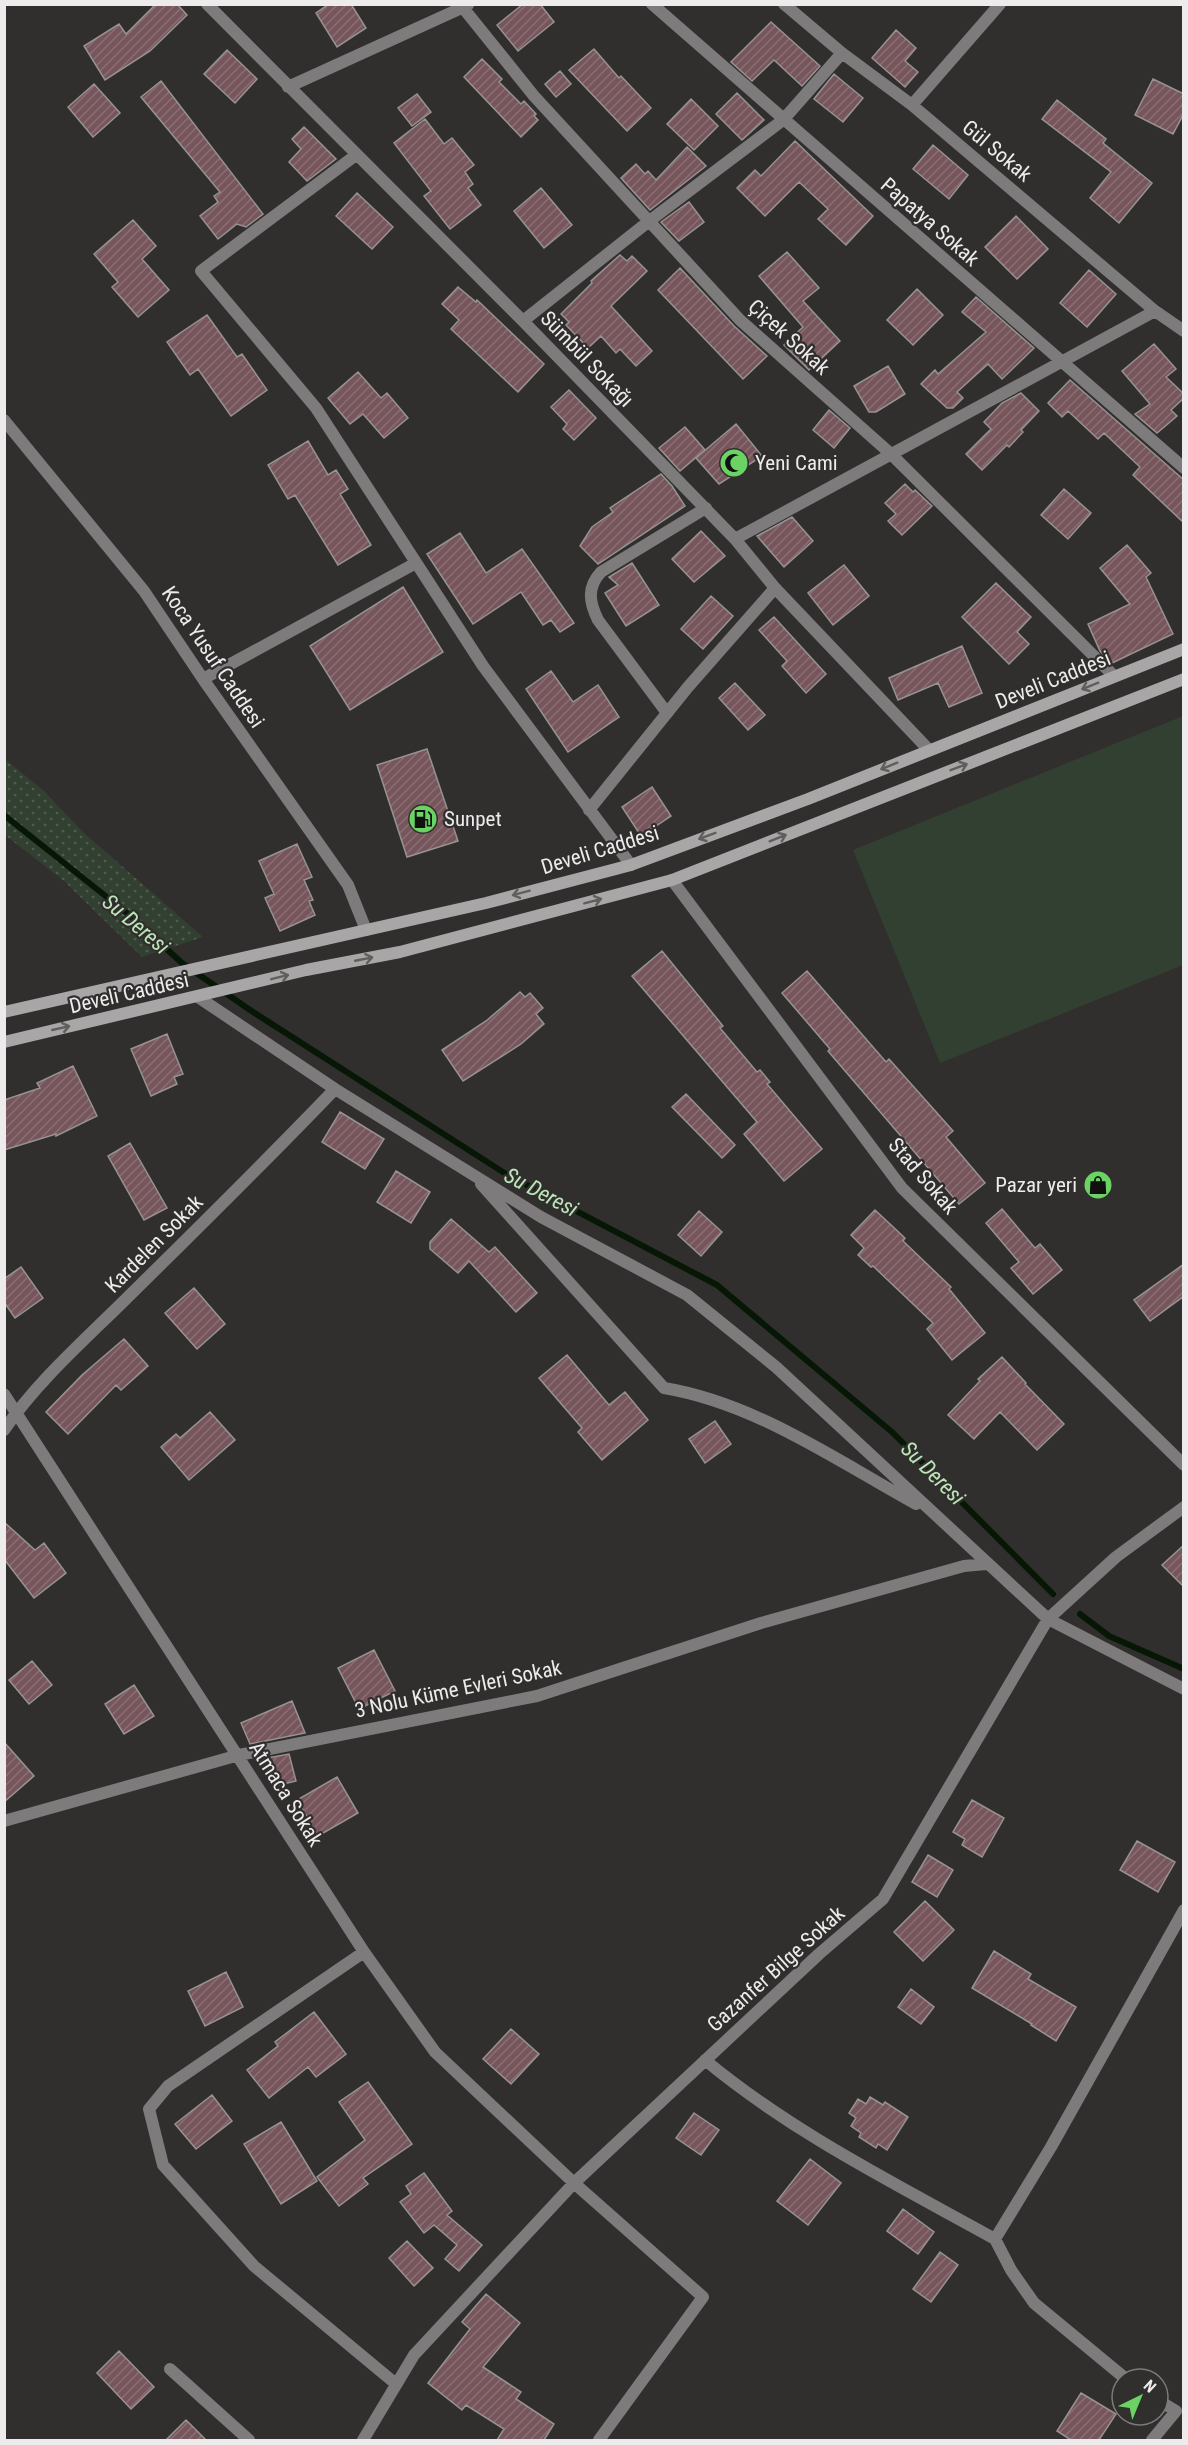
<svg xmlns="http://www.w3.org/2000/svg" width="1188" height="2445" font-family="'Roboto Condensed',sans-serif">
<style>
.grass{fill:url(#grass-dots)}
.park{fill:#324031}
.lines{fill:none;stroke-linecap:round;stroke-linejoin:round}
.stream{stroke:#061705;stroke-width:6}
.building{fill:url(#building-hatch);stroke:#979393;stroke-width:1.5}
.lane{stroke:#7d7b7b;stroke-width:12}
.street{stroke:#7d7b7b;stroke-width:12}
.secondary{stroke:#a9a6a7;stroke-width:12}
.oneway{stroke:#615e5e}
.labels{text-anchor:middle;dominant-baseline:central;stroke-width:4.5;stroke-linejoin:round;paint-order:stroke}
.street-label{font-size:21px;fill:#eeebec;stroke:#312e2e}
.poi-label{font-size:21px;fill:#eeebec;stroke:#312e2e;text-anchor:start}
.water-label{font-size:22px;font-style:italic;fill:#bce5b8;stroke:#312e2e}
</style>
<defs>
<pattern id="grass-dots" width="8" height="8" patternUnits="userSpaceOnUse" patternTransform="scale(1.5)"><rect width="8" height="8" fill="#324031"/><path d="M2 2h.1M6 6h.1" fill="none" stroke="#505c4f" stroke-width="1.8" stroke-linecap="round"/></pattern>
<pattern id="building-hatch" width="6" height="6" patternUnits="userSpaceOnUse" patternTransform="scale(1.5)"><rect width="6" height="6" fill="#76555b"/><path d="M-1 1l2-2M0 6l6-6M5 7l2-2" fill="none" stroke="#8a6e73"/></pattern>
</defs>
<rect width="100%" height="100%" fill="#312e2e"/>
<path class="grass" d="M5 759 44 791 84 833 203 937 142 957 64 881 5 835Z"/>
<path class="park" d="M1183 716V965L940 1063 853 850Z"/>
<g class="lines">
<path class="stream" d="M4 815 128 914 182 963 250 1010 506 1174 717 1285 892 1432 1053 1594
M1080 1614 1109 1636 1184 1669"/>
</g>
<path class="building" d="M156 4H177L187 15 150 51 105 80 84 46 119 24 126 34Z
M329 4H351L366 28 337 47 316 13Z
M523 4H540L554 22 518 51 497 25Z
M771 22 820 66 802 86 774 60 752 81 731 62Z
M896 30 916 48 905 61 918 72 905 87 872 58Z
M594 49 619 78 621 76 651 108 627 131 569 70Z
M227 50 257 79 235 103 204 74Z
M482 59 502 79 499 82 521 104 524 101 536 114 534 116 538 120 521 137 464 77Z
M560 71 571 84 556 97 545 84Z
M834 74 863 98 843 122 814 99Z
M1153 79 1184 94V113L1173 134 1135 115Z
M161 81 263 214 246 227 237 224 218 239 200 216 218 202 214 196 220 192 141 97Z
M94 84 120 113 93 137 68 107Z
M737 93 764 120 742 140 716 114Z
M417 94 431 112 412 126 398 108Z
M691 99 718 126 694 150 667 124Z
M1057 100 1106 139 1103 143 1152 183 1119 223 1090 198 1111 172 1042 119Z
M425 119 444 144 452 138 474 165 465 172 473 184 468 188 481 205 450 229 424 196 431 191 394 143Z
M304 127 336 159 307 181 289 162 301 149 292 139Z
M795 141 873 216 846 245 818 219 828 209 799 182 765 216 737 188 755 170 761 176Z
M933 145 968 175 949 199 913 169Z
M687 147 706 166 650 210 621 178 636 164 645 174 648 171 656 180Z
M541 188 572 225 544 248 514 211Z
M357 193 393 227 372 249 336 216Z
M689 202 704 222 679 241 661 222Z
M1016 216 1048 249 1017 279 985 247Z
M133 220 156 246 142 259 169 290 138 317 112 287 118 282 94 254Z
M787 252 819 288 803 301 840 341 809 370 784 345 803 327 759 276Z
M620 255 627 261 632 256 647 271 611 306 652 351 636 366 620 349 616 353 601 336 588 348 566 325 569 322 561 314 592 283 591 281Z
M680 268 734 326 767 356 743 379 658 290Z
M1089 270 1116 294 1087 327 1060 303Z
M458 287 476 302 477 300 544 364 518 392 451 329 459 320 442 304Z
M917 289 943 315 913 345 887 320Z
M976 297 1034 348 1002 379 988 364 957 392 963 398 953 408H947L921 384 935 370 938 374 986 332 962 312Z
M207 315 237 357 242 354 267 390 231 416 198 369 190 375 167 342Z
M1154 344 1176 369 1166 377 1184 394V398L1171 410 1177 416 1157 433 1135 414 1150 404 1122 371Z
M888 366 905 394 876 412H869L854 386Z
M358 372 381 398 387 393 408 418 384 438 363 414 350 424 328 398Z
M1070 380 1184 480V523L1133 475 1140 467 1104 433 1098 439 1068 411 1062 417 1048 403Z
M569 390 596 418 574 440 563 429 567 424 551 407Z
M1021 393 1039 411 1021 430 1023 432 1009 447 1007 445 982 470 966 454 991 429 984 422 1002 403Z
M829 410 850 428 834 448 813 430Z
M736 424 762 456 719 484 696 458Z
M685 427 705 450 680 471 659 448Z
M308 441 328 475 336 470 348 489 340 494 371 545 338 565 295 495 288 499 268 465Z
M661 474 672 486 685 506 598 564 580 546 592 527 613 512 610 508Z
M905 484 913 492 915 490 932 506 902 535 888 521 896 514 885 503Z
M1064 489 1091 513 1068 539 1041 515Z
M792 517 813 541 784 567 757 536Z
M701 531 725 556 694 582 672 559Z
M460 533 486 573 522 549 574 623 560 632 551 620 543 625 521 592 473 624 427 554Z
M1127 545 1151 573 1146 577 1173 634 1112 663 1100 651 1088 624 1130 604 1100 568Z
M632 563 659 605 626 626 605 593 618 585 609 577Z
M844 565 869 596 833 625 808 593Z
M996 583 1031 617 1017 632 1029 644 1009 664 962 617Z
M403 587 443 652 350 710 310 646Z
M711 596 733 616 703 649 681 629Z
M774 617 826 674 806 693 782 666 787 661 759 630Z
M962 646 982 693 949 707 938 683 898 700 889 678Z
M551 671 573 702 598 685 619 717 568 752 526 689Z
M735 683 765 715 748 730 719 698Z
M427 749 458 841 407 857 377 765Z
M652 787 671 816 641 836 622 807Z
M297 844 312 877 304 880 313 900 309 901 315 915 280 931 265 898 274 894 259 861Z
M662 951 723 1026 720 1028 757 1072 760 1070 770 1082 767 1084 822 1149 784 1181 744 1134 757 1122 632 976Z
M807 971 886 1062 889 1059 953 1131 946 1137 985 1183 959 1204 828 1051 830 1049 782 993Z
M520 992 525 997 530 993 543 1008 536 1014 544 1024 521 1044 463 1081 442 1050 486 1021Z
M167 1034 183 1074 174 1077 177 1084 151 1096 131 1049Z
M73 1066 97 1116 56 1136V1134L4 1150V1100L40 1088 37 1083Z
M686 1094 735 1145 722 1158 672 1107Z
M340 1112 384 1139 365 1169 322 1142Z
M130 1143 167 1208 144 1220 108 1156Z
M396 1171 430 1192 411 1223 377 1202Z
M1002 1209 1035 1248 1040 1244 1062 1270 1033 1294 1011 1268 1019 1262 986 1223Z
M875 1210 905 1238 903 1241 951 1287 949 1289 985 1333 952 1360 927 1329 933 1323 873 1266 871 1267 858 1255 864 1248 851 1235Z
M699 1211 722 1232 701 1256 678 1235Z
M451 1219 489 1252 495 1247 537 1293 516 1312 469 1261 458 1273 430 1249V1242Z
M1184 1264V1296L1150 1321 1134 1300Z
M21 1267 43 1298 15 1318 4 1302V1279Z
M194 1288 225 1324 197 1349 165 1313Z
M124 1339 148 1366 121 1390 116 1385 68 1434 46 1412 82 1375Z
M567 1355 609 1405 625 1392 648 1420 602 1460 578 1432 582 1428 539 1378Z
M1002 1357 1026 1383 1025 1384 1064 1424 1037 1450 1000 1412 974 1439 948 1415 980 1381 978 1379Z
M210 1412 235 1440 189 1480 161 1447 176 1434 180 1438Z
M715 1421 731 1444 705 1463 689 1439Z
M4 1522 35 1550 44 1543 66 1573 34 1598 4 1559Z
M1184 1545V1587L1162 1565Z
M374 1650 395 1691 359 1709 338 1668Z
M32 1661 52 1685 29 1704 9 1680Z
M134 1685 154 1716 124 1734 105 1704Z
M292 1701 305 1733 250 1744 241 1723Z
M4 1742 34 1776 4 1802Z
M289 1754 296 1781 275 1786 267 1758Z
M337 1777 358 1813 318 1836 297 1800Z
M972 1800 1004 1818 982 1857 962 1845 965 1839 953 1832Z
M1137 1841 1175 1862 1158 1892 1120 1870Z
M928 1855 953 1870 937 1897 912 1882Z
M925 1901 954 1930 923 1961 894 1932Z
M994 1951 1031 1974 1028 1979 1076 2007 1056 2041 1031 2025 1032 2024 972 1988Z
M226 1972 243 2007 205 2026 188 1991Z
M911 1989 934 2007 921 2024 898 2007Z
M314 2012 346 2054 316 2077 308 2067 269 2098 247 2070 278 2046 275 2042Z
M511 2029 539 2054 511 2084 483 2059Z
M368 2082 412 2144 363 2178 368 2184 339 2206 317 2177 365 2140 339 2102Z
M212 2095 232 2121 196 2149 175 2124Z
M870 2097 883 2105 885 2102 908 2117 887 2150 878 2144 876 2148 859 2137 861 2133 851 2126 856 2118 849 2113 858 2099 866 2104Z
M694 2113 719 2130 701 2155 676 2138Z
M281 2122 317 2181 281 2204 244 2144Z
M810 2159 841 2183 808 2225 777 2201Z
M424 2173 452 2211 447 2215 482 2245 459 2271 445 2259 457 2245 434 2225 424 2233 400 2202 411 2194 406 2186Z
M903 2209 934 2232 918 2254 887 2231Z
M407 2241 433 2268 414 2286 389 2258Z
M940 2252 958 2265 931 2302 913 2289Z
M486 2294 520 2323 483 2367 521 2392 516 2399 554 2424 544 2440H497L504 2429 466 2405 462 2410 428 2383 470 2329 462 2322Z
M119 2351 154 2387 131 2409 97 2373Z
M1081 2393 1116 2414 1099 2440H1071L1057 2431Z
M186 2420 206 2440H166Z"/>
<g class="lines">
<path class="lane" d="M667 713 598 620C589 602 587 587 601 572L706 508"/>
<path class="street" d="M207 4 523 321 735 539 775 588 929 750
M460 4 534 96 740 320 891 454 1114 676
M652 4 1184 468
M784 4 842 53 912 105 1155 311 1184 331
M288 87 468 5
M912 105 1000 4
M356 155 201 271 316 408 483 666 631 865
M523 321 648 222 783 120 842 53
M4 420 144 591 203 679 348 885 366 930
M735 539 1155 311
M203 679 416 563
M589 810 688 687 775 588
M672 880 902 1188 1184 1465
M198 997 335 1089 541 1217 687 1295 776 1367 1048 1619 1184 1689
M481 1184 664 1388C755 1403 836 1460 916 1504
M4 1394 364 1952 435 2052 574 2183 703 2297 599 2440
M4 1430C39 1379 88 1337 132 1293 200 1226 269 1158 335 1089
M4 1821 239 1755 537 1696 761 1623 964 1566 986 1564
M364 1952 168 2086 149 2109 163 2165 254 2266 396 2384
M705 2060C793 2133 896 2184 995 2239
M170 2369 249 2440
M1126 2379 1034 2303 1011 2270 995 2239 1051 2147 1184 1910
M363 2440 414 2355 574 2183 819 1954 883 1899 1048 1619 1116 1557 1184 1507
M1152 2440 1176 2411 1158 2400"/>
<path class="secondary" d="M4 1012 486 903 631 865 808 799 1184 649
M4 1042 306 970 400 952 672 880 1184 679"/>
</g>
<defs><path id="oneway-shaft" d="M-6 0H5M1.5-3L5.5 0L1.5 3" fill="none" stroke-width="1.6" stroke-linecap="round" stroke-linejoin="round" transform="scale(1.5)"/></defs>
<g class="oneway">
<use href="#oneway-shaft" transform="translate(1090 686) rotate(158)"/>
<use href="#oneway-shaft" transform="translate(889 766) rotate(158)"/>
<use href="#oneway-shaft" transform="translate(959 767) rotate(-21)"/>
<use href="#oneway-shaft" transform="translate(707 836) rotate(160)"/>
<use href="#oneway-shaft" transform="translate(778 838) rotate(-22)"/>
<use href="#oneway-shaft" transform="translate(521 893) rotate(165)"/>
<use href="#oneway-shaft" transform="translate(593 901) rotate(-15)"/>
<use href="#oneway-shaft" transform="translate(364 959) rotate(-11)"/>
<use href="#oneway-shaft" transform="translate(280 977) rotate(-14)"/>
<use href="#oneway-shaft" transform="translate(61 1028) rotate(-13)"/>
</g>
<defs>
<g id="mosque-disc" transform="scale(1.5)"><circle r="9.5" fill="#6ad364" stroke="#312e2e"/><path d="M3.5-4.9A6 6 0 1 0 3.5 4.9A5 5 0 1 1 3.5-4.9Z" fill="#111"/></g>
<g id="fuel-disc" transform="scale(1.5)"><circle r="9.5" fill="#6ad364" stroke="#312e2e"/><path d="M-5.5-6h7V0h2V4h1.3V-2.5L3-4.5l.8-.8L6-3V5H2.5V1h-1V6h-7ZM-4.2-4.7v3.2H.2V-4.7Z" fill="#111"/></g>
<g id="shop-disc" transform="scale(1.5)"><circle r="9.5" fill="#6ad364" stroke="#312e2e"/><path d="M-5-2.5h2.3a2.7 3.5 0 0 1 5.4 0H5L5.5 6h-11ZM-1.5-2.5h3a1.5 2.3 0 0 0-3 0Z" fill="#111"/></g>
</defs>
<g fill-rule="evenodd">
<use href="#mosque-disc" x="734" y="463"/>
<use href="#fuel-disc" x="423" y="819"/>
<use href="#shop-disc" x="1098" y="1185"/>
</g>
<g class="labels">
<g class="street-label">
<text transform="translate(997 151) rotate(40)">Gül Sokak</text>
<text transform="translate(930 222) rotate(41)">Papatya Sokak</text>
<text transform="translate(789 337) rotate(42)">Çiçek Sokak</text>
<text transform="translate(587 359) rotate(46)">Sümbül Sokağı</text>
<text transform="translate(213 657) rotate(56)">Koca Yusuf Caddesi</text>
<text transform="translate(1053 680) rotate(-22)">Develi Caddesi</text>
<text transform="translate(600 850) rotate(-17)">Develi Caddesi</text>
<text transform="translate(129 993) rotate(-13)">Develi Caddesi</text>
<text transform="translate(923 1176) rotate(49)">Stad Sokak</text>
<text transform="translate(154 1244) rotate(-45)">Kardelen Sokak</text>
<text transform="translate(458 1689) rotate(-12)">3 Nolu Küme Evleri Sokak</text>
<text transform="translate(286 1794) rotate(58)">Atmaca Sokak</text>
<text transform="translate(776 1969) rotate(-42)">Gazanfer Bilge Sokak</text>
</g>
<g class="poi-label">
<text x="755" y="463">Yeni Cami</text>
<text x="444" y="819">Sunpet</text>
<text x="1077" y="1185" text-anchor="end">Pazar yeri</text>
</g>
<g class="water-label">
<text transform="translate(136 924) rotate(40)">Su Deresi</text>
<text transform="translate(541 1192) rotate(28)">Su Deresi</text>
<text transform="translate(933 1473) rotate(45)">Su Deresi</text>
</g>
</g>
<rect width="1188" height="2445" fill="none" stroke="#eeebec" stroke-width="12"/>
<g transform="translate(1140 2397) rotate(43)"><circle r="28" fill="#312e2e" stroke="#7d7a7a" stroke-width="1.5"/>
<path d="M0-4.5L10 22L0 15L-10 22Z" fill="#6ad364"/>
<text y="-9" font-size="16" font-weight="bold" text-anchor="middle" fill="#eeebec">N</text>
</g>
</svg>
